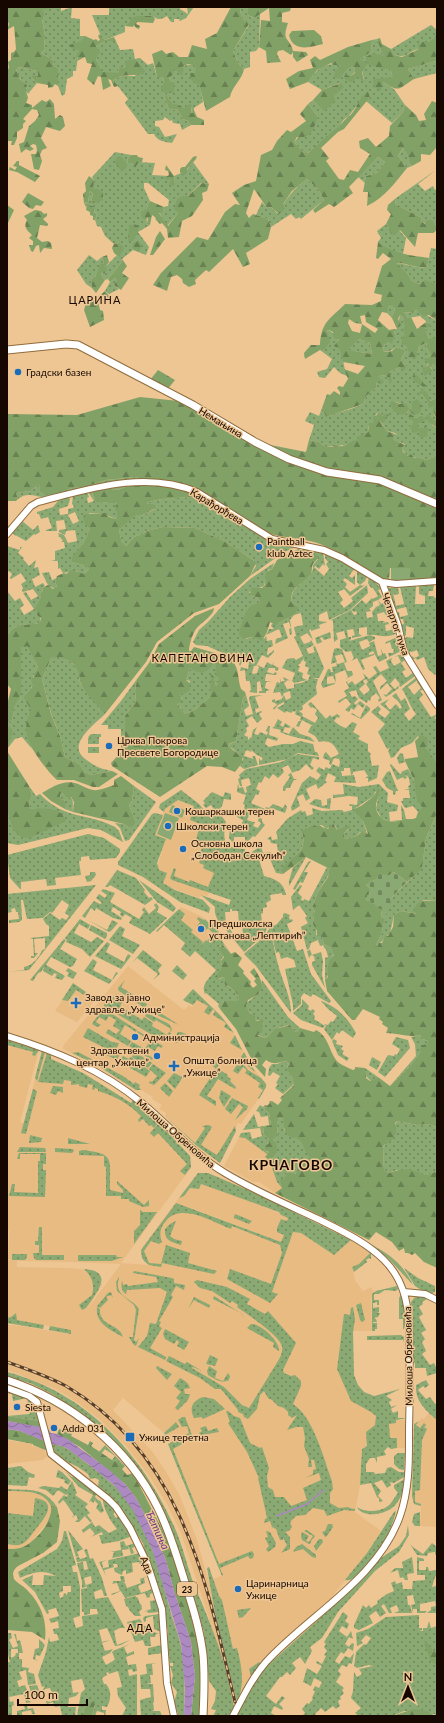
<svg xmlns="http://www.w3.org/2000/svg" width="444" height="1723" font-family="Lato,sans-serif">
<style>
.built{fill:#e8bb83;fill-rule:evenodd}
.grass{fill:url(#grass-dots);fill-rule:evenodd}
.forest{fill:url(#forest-firs);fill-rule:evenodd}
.cemetery{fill:url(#cemetery-stones)}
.park{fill:#8ba973}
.water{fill:url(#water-waves)}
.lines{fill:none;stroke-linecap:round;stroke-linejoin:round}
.stream{stroke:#ac89c1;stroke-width:1.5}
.tertiary-casing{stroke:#906c3c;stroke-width:8}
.secondary-casing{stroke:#906c3c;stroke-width:9}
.primary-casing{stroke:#906c3c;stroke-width:9}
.tertiary{stroke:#fff;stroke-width:6}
.secondary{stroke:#fff;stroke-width:7}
.primary{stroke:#fff;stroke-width:7}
.rail-casing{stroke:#553f2b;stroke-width:3}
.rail{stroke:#eec694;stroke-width:1.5;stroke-dasharray:4.5;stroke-linecap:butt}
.poi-dot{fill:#1a6cba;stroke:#eec694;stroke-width:1.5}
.labels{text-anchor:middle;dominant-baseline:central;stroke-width:3;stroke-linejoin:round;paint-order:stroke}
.shield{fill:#eec694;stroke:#57412c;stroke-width:1}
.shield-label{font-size:9px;font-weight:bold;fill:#160800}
.poi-label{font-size:10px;fill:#160800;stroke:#eec694;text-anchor:start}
.street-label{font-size:10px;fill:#160800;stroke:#eec694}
.neighbourhood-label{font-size:11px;letter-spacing:1px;fill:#160800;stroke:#eec694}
.water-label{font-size:11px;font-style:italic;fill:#693c82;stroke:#eec694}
.district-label{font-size:14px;font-weight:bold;letter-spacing:1px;fill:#160800;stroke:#eec694}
</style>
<defs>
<pattern id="grass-dots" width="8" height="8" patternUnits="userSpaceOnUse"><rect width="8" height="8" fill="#8ba973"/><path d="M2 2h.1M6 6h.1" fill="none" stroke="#71885c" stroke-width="1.8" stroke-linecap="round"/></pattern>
<pattern id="forest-firs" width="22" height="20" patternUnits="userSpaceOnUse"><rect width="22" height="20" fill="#81a167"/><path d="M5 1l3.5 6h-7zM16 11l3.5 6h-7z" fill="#698152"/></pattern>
<pattern id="cemetery-stones" width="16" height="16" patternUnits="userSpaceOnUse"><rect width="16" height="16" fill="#8ba973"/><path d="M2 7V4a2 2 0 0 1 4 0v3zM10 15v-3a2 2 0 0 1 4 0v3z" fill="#71885c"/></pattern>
<pattern id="water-waves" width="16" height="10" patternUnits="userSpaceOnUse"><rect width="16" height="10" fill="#ac89c1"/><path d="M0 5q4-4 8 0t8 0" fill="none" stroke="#8b6e9a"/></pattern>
</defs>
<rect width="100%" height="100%" fill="#eec694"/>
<path class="built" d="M178 800 195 806 190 820 197 823 201 827 197 841 204 844 203 868 214 872 207 892 209 893 207 896 202 895 199 898 167 886 163 883 157 867 166 839 155 835 165 809Z
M181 907 203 917 220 934 206 951 173 916Z
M128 966 184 1010 189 1005 192 1007 198 998 213 1008 230 1027 252 1067 265 1082 267 1086 264 1091 241 1124 238 1123 236 1126V1131L220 1163 197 1146 176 1127 165 1116 166 1113 159 1109 162 1105 152 1099 153 1097 141 1090H136L95 1064 63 1049V1046Z
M73 984 96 999 77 1022 55 1011Z
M7 1040 39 1050 20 1122 24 1123 42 1051 51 1054V1059L83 1073 108 1088 154 1118 190 1156 191 1163 190 1169 121 1263 149 1265 142 1248 179 1198 184 1196 190 1188H196L201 1184 279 1212 281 1215 288 1218 287 1221 281 1219 277 1228V1231L284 1235 281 1242 181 1204 286 1246 293 1232 301 1233 334 1255 351 1240 370 1253 359 1264 353 1268 355 1280 363 1291 371 1287 374 1292 371 1300 372 1331H342L337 1369 376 1416V1423L366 1446 362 1449 360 1485 355 1512 381 1531 367 1553 332 1597 327 1607 267 1662 240 1692 233 1649 213 1579 223 1575 166 1432 164 1433 123 1398 113 1410 152 1451 165 1470 180 1496 196 1537 210 1585 216 1619 236 1699 233 1704 224 1664 181 1533 166 1502 147 1473 126 1446 100 1420 78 1403 56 1389 7 1370V1325H14L71 1334 70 1330 17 1320H7V1260H15L8 1259 9 1231 7 1230ZM17 1261 69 1262 121 1264 87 1309 102 1285 101 1278 96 1271 69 1268 17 1267Z
M239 1137 245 1138 267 1154 265 1157 268 1159 265 1164 270 1162 277 1182 282 1188 275 1193 259 1182H253L224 1166Z
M429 1413 437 1420V1527L420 1526 421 1504 415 1502V1490H420L422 1440 427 1429 424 1427V1423L420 1428 416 1424 422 1418 424 1419Z
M396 1420H407L406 1448H392L386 1423H396Z
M7 1440 32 1444V1446L43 1449 48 1455 43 1460 7 1464Z
M7 1489 40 1492 46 1495 51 1506 50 1518 33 1540 26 1546 14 1549H7Z"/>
<path class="grass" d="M54 7H61V11L72 7 71 18 80 19V36H85C78 46 78 59 76 71H73V76L67 79 65 94 62 96 58 86V68L54 66 53 60 41 53 44 50 45 36 42 19 43 9Z
M109 7H180V9L188 14 187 7H194L186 18 180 21 179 19H174V22H171L167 16C162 19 158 21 153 16L130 21 125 26V32L105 40 100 34 92 15H109Z
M241 7H248V15L253 18 260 13 259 47 256 51 250 52V67L244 69 238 63 233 51 249 25C243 20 239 15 241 7Z
M431 25 437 30V36L429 42H422L419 49C407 51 409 59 394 55L391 49Z
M377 39 383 56 374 65 382 69H390L393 77 383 82 394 89 405 105 403 112 392 123 366 101 370 97 368 91 348 117C343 119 342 123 339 127 329 137 316 144 306 155L294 142 318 117 308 104 313 100 324 110 340 83 322 90 308 82C318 68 324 62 341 65L339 69 354 66 355 72 351 76 344 78 358 75 364 80 360 59 371 52 372 40Z
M105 41H116L120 50 133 49 135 59 140 58 148 65 153 63 157 77H163L164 81 161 87 174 93V82L170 81 169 77 174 67C182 67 188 64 196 65L203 102 194 108 193 113 191 114 192 106 184 108 171 104V101L165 94 164 95 169 110 177 109 183 119 188 121 191 125 182 130 180 124 173 123 172 120 170 121 165 117 163 120 155 121V126L159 127 165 137 177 134 172 143C165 142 157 141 154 134H148L125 103 128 99 113 80 121 76H136L126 68 122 69 119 65 118 73H102L96 59 99 52 96 46Z
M436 61 437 73 414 79 408 69Z
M19 67 37 71 38 75 37 78 31 77 37 83 28 94 26 91 27 85C21 80 18 77 16 70Z
M404 147C409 153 407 161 412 166L407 168 398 156Z
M115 152 131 155 127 160 128 163H132L135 167 138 162 155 163 152 175 169 176 175 184 174 176 181 173 183 175 193 162 209 184 201 183 188 196H183L179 212 167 226 159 212H163L164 207 168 206 169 200 148 183H144V188L150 201 146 210 147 224 150 225 138 232 149 247 146 255 133 250 122 259 121 263 108 279 105 280 101 276 102 272 104 274 105 267 117 255 118 257 119 243 114 244 105 236 101 227 97 226 95 220 97 214 87 205 86 207 84 203 88 202 90 191 93 194 91 202 95 204 98 202 92 189 94 180 92 177Z
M378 157 385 162 377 173 366 176 365 183 358 177Z
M436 170 418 184 425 191 433 186 435 190 437 189V224L435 227 426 224 421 221 422 218 395 204 396 198Z
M307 179 318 189 324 200 301 219 299 217 296 219 291 214 271 227 268 219 256 215 262 202 267 208 271 207 278 214C285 199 294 189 307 179Z
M386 224 389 228 399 230 406 238 403 254C394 254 385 248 378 242L381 238 377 231Z
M431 248 437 249V284L425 281 419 284 412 281 407 273 395 263C406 263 416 269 427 267Z
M89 255 97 261 102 257 104 263 100 265 95 277 91 279 92 288 86 284 77 270Z
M115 278 118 280 114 285 119 289 109 294 105 291 110 282Z
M393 304 395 309 392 318 387 313V306Z
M416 309 437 321V341L429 339 425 328 429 324 420 316 408 318 404 312 415 313Z
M400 315C414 327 393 348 417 354L419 346 427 343 426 347 431 355 428 358 429 363 426 367 433 371 430 366 433 364 437 368V398L430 401 422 390 418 395 422 394 428 403 434 406V414L437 419 430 421 433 426 437 428V456L426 460 418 457C411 459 404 455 402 448L405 445 403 443C398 442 395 442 392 437L397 435 395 433 387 431 380 420 383 416 378 412 375 416 373 423 368 427V432C363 434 362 438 357 441 353 443 348 443 344 446L342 445 336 447 333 446 326 447 319 442 309 440 314 425 305 421 310 412 319 416 322 408 326 417C338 412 351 410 363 404L366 396 376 388 377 382 383 381 377 377 382 375 386 376 390 383 389 372 400 367H407L402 362 401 359 406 350 396 347C392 350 388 353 383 351L384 345 389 342 392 343 395 336 394 329H397ZM393 401 407 406 410 409 404 415ZM421 415 424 423H418V428H423L425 425 427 433 410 427 413 422 412 416 416 418Z
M328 330C344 337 341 361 347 376L340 373 334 367 325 378 319 377 317 372 327 369 332 359 320 350Z
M359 339 370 343 372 354 347 350Z
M136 477 141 479C109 481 81 491 50 497 38 499 29 490 18 499L16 493 30 491 38 485 40 486V492L50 495 72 488 85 487 106 480Z
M132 485 117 490 105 488 94 491 92 494C95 506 109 502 118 501L119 518 116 519 101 513H89L90 528 83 544 72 559V562L88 566 89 569 84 574H81L76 571 63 573 60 568 58 569V561H51L55 560V551L65 548 64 542H61L63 541 60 537H58L59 536 58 533 64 535 68 543 77 541 75 530 66 531 65 535 59 532V530L66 529 64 520 56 521 57 531H46V530L52 528 48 517 41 519 39 514H37V512L53 507 58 501 68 497 70 499 68 506 59 509 60 515 68 514V509L73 508 74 506 72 504 73 496 87 492 89 497 87 498 88 503 94 501 88 492 102 488ZM75 512 79 521 73 524 68 515Z
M194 495 271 542 296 547 284 552 250 576 256 566 253 560 226 542 195 528 163 527 146 531 144 533 134 537 126 546 122 544 119 530 137 513 141 516 155 509 147 504 148 502 162 499 191 497Z
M21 520 33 530 38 525 40 532 35 535 34 534 26 541 17 536 18 535 16 536 11 532Z
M7 546 20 550V547H22L18 553 24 558 23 559 29 566 36 560 34 568 38 567 40 575 32 579 35 587 43 583 45 586 42 588 43 591 40 593 41 597 37 607 41 621C35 625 30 626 22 624L12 629 8 634 7 643V591L15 601 20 598 24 605 20 608 24 615 34 609 23 593 26 592 31 600 38 596 33 589 23 592 22 591 23 588 21 584 26 581 21 573 11 579 10 578 12 574 9 571 7 572Z
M306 547 323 552 325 566 323 564 319 569 315 566 314 567 324 576 329 569 326 564 328 562 325 558V552L355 568 349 576 352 578 355 575V585L345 578 343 580 347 584 345 587 350 592 360 585 357 582V569L367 576 365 581 360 585 362 586 366 584 350 596 344 589 338 592 343 600 340 603 344 608 353 601 351 598 367 585 368 593 350 610 329 620 327 611 319 615V621L327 622 319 625 320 628 311 631V629L309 630 313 640 307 633 300 637 304 644 310 642 311 640 314 645 306 649 309 654 315 652 313 647 315 646 324 668 319 678H312L318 679 316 687 317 694 302 706 303 708 302 710 299 711 303 714 302 716 315 723 318 718 315 714 317 710 312 707 311 708 308 704 311 702 326 719 330 715 332 717 337 714 340 716 339 718 337 717 334 721C338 724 341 727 346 728L352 722 357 724 353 732 360 736 358 739 368 744V751L371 754 370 755 372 766 379 765 377 778 368 782V778H365L368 776 364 770 353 772V774L351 775 350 768H344V771H341L342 776 354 775 356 783 334 782 336 777 328 773 325 781 327 782 318 789 316 784 306 789 310 798 306 801 303 794 297 797 300 806 292 811 291 807 302 783 310 776 317 780 321 775 316 771 319 767 324 770 326 767 330 769 332 764 339 767 340 762 339 759 334 758 331 765 329 764 330 761 323 758 324 754 326 752 331 758 339 754C335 745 330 739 319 742L315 736 308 732 311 726H313L302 720 299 727 296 726 299 721H301L300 720 301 717 295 714 297 709 295 712 293 711 291 713 286 711 285 713 277 708 284 704V702L278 705 274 710 273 708 277 705 275 703 272 702V700L275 699V701L282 699 284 695 286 700 291 698 290 691 284 693 282 697 280 692 273 693 278 679 277 682 280 683 281 678V682L286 680H284L283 677 293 682 288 680 284 683 287 689 294 688V684L301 683 311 679 308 680 310 675 307 674 309 668 305 666 306 662 304 661 303 657V661L302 660 300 664H299L298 666H300L298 671 303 673 302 678 307 680 294 683 292 681 295 673 282 668 287 659 294 658 296 660 303 656 294 637 296 636 294 627 303 625 301 613 294 615 290 620 292 634 290 635 289 629 291 628 289 622 283 624 288 638 275 644 276 639 282 637 279 629 266 635 267 641 272 640 273 646 268 648 267 654 268 655 274 650V652L268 658 262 655 256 666H254L252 673 254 674 257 673 259 667 257 665 264 668 267 662 272 665 274 662 273 665 279 668 277 671 275 670V668H269L267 672 274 674 275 672 277 673 276 675 266 674 265 681 273 682 274 680 273 682H266L265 688 270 690 266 691V693H259V691H262L260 681 257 682V693L249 692 251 690 250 681H246L245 670 240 671 241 667 248 669 249 662 243 660 240 666 237 660 239 658 238 656 234 659 231 658 230 655H227L207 646 196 645 193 642 199 630 208 622 230 597 250 579 274 563 272 569 268 570 264 586 249 592 252 596 258 598 260 602C245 611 245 613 240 630L246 639 252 637 261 640 265 638 269 629H274L271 626 272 624 279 623 294 615 297 606 292 603C288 586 309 582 313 569V565L318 559Z
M49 572 52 580 57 578 55 581 57 587 55 589 48 585 42 573Z
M369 577 372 578 381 589 378 590 382 597 378 600 381 604 385 602 392 616 387 617 384 612 377 614 378 621H385L382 623 388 622 389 624 385 625 386 631 392 630 391 626 396 625 397 633C385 640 377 633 367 635V627L359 628V634L362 636 352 638V636L355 635 353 629 347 630 348 637H351V639L349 641 370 635 375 637V639L369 642 367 639 359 642 362 650 370 646 369 643 374 641 378 656 382 655 381 648 383 654 385 653 387 658 379 662 373 651 369 653V655L374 654V655L361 660 365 669 363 670 357 658 351 661 354 658 351 651 346 652 340 647V640L346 638 344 631 336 633 338 639 334 642 333 621 331 620 351 610 354 615 357 614 356 611 354 612 351 610 362 600 366 604 372 598 373 599 378 596 373 588H371L368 583ZM378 600 380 605 376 607 372 612 373 617 367 618 366 612 371 611 369 609 373 606V602Z
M434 584 433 591H429L428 596H433L437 599V674L435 675 428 669 424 657 417 660 416 658 412 660 411 659 412 656 414 658 419 656 417 650 412 652 410 651V657L406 651 403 639 407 637 413 638 414 628 406 626V635L403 637 400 625 404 624 403 619H400V624L395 613 399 612 400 617 408 615 406 607 394 610 387 588 398 587 399 594 395 595 393 593 396 606 404 604 400 587 416 586 415 604H425V596L419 594V585Z
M330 632 331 638 324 640 322 637 320 638 322 642 317 644 315 638Z
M397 637 401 651 389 657 388 653H393L394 649H392L390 642 385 644 386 642Z
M27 645 38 667 34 674 31 691 26 694 28 705 32 710C24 724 26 735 32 749L22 737 15 739 7 749V724L12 720 15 704 21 696V648Z
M337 648 342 649 347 662 344 663 347 671H352L353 675 346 679 348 677 345 670 335 674 336 683 333 676 327 677V684L335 683V684L323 688 321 684 328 669H330L331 672H333L332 667 337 666 336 663 338 664 345 662 342 654 335 656 337 662 331 664 334 649Z
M215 653 228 658 225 660 221 659C213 670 218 670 219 682L216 686 214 677 211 687 210 697 196 709 185 714 177 704 182 698 179 696 180 694 189 685 190 681 186 680 190 668 192 669 213 660 216 655Z
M399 655H402L405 660 401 663 405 669H406L402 672 406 678 414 672 415 676 400 687 399 685 400 684 395 678 390 684 395 689 398 686 399 688 386 697 383 694 386 695 392 689 387 683 380 690V687L387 681 381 674 373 681 382 700 379 702 378 700 380 698 376 693 370 698 371 699 370 701 368 700 367 703 359 698 356 690 349 692 352 697 355 696 358 699 354 703 356 705 360 701 365 705 363 708 358 704 354 710 351 708 349 712 345 710 351 704 346 698 339 703 338 701 347 696 344 691 349 688 346 682 350 680 347 682 348 684 352 681 355 685 365 678 363 673 369 679 377 673 373 667 376 666 380 672 389 668 386 661 392 658 391 661 394 666 401 662 398 656 394 657ZM366 679 368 682 366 684 370 690 364 695 359 689 365 684 363 681Z
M57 656 67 658 76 667 79 673 80 683 105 714C95 724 67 744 84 758 94 766 100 769 112 771L91 775 85 772 79 764 65 757 61 739 51 713 42 679 51 658Z
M417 677 419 679 408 687 414 695 421 688 417 682 419 680 424 689 420 691 423 695 419 699 431 717 437 714 435 718 437 721V763L429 754 418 736 412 743 401 748 394 757 391 758 388 751 390 748 387 749 378 732 385 724 371 712 378 706 381 709 378 713 385 718 390 712 380 704 389 699 385 704 390 710 396 704 400 709 402 707 398 701 392 696 396 693 401 701 405 698 410 709 404 714 409 721 416 714C410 707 408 698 402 689Z
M137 679 135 691 136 700 125 716V748L121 752V729H108V725H101L121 701Z
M246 695 249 706 244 710 246 716 253 714 249 699 250 696 263 695 255 697 259 708 255 709 256 713 261 711 262 712 259 714 262 719 257 723 252 716 246 720 249 726 246 728 247 731 244 735 248 737V739L249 740 250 737 251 739 253 730 257 727 254 734 258 735 260 732 267 735 268 732 266 731 268 726H270L269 735 278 738 277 741 267 738 265 744 269 747 283 744H293L300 741 313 744 315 752H317L319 756 298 753 288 759 259 765V758L261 761 263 758 257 755 250 749 252 752 246 750 244 756 254 759 252 756H255L258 765 244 769 240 766 243 759 233 749 229 747 228 745 236 741 243 698Z
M366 705 370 708V710L361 719 351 714 352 713 360 718Z
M278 719 282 722 280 725 283 727 285 723 291 727 288 728 285 727 283 732 289 734 293 727 300 734 310 737 315 742C303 738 293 738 280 732L281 730 272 728 274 727Z
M91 734H101V737H99V744H88V738L90 737H88Z
M88 747H99V753H88Z
M400 753 403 754 405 762 399 764 397 758Z
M298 754 319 757V760L313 758 310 765 314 768 312 770 306 764 300 770 291 773 294 779H297L296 780H294L290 787 291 788H286L285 791H283V787L290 777 288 775 292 772 288 765 282 768 284 772 278 778 273 774 269 779 265 776 261 783 259 782 256 789 260 791 258 795 256 794 251 803 265 809 266 807 269 808 273 804 283 808 285 804 287 807 285 813 271 808 267 812 258 808 256 815 250 813 247 820 253 822H255L253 826 258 828 261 823 258 821 259 817 262 819V822L265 825 255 837 253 836 248 841 252 845H245V837H234V844L233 843 229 838 230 826 240 829 243 820 237 817 240 811 243 812 245 805 243 804 246 795 237 792 238 783 239 788 243 787 245 793 247 792 246 787 251 785 249 778 241 780 242 786H240L238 779 240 778 239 775 246 769 281 762Z
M391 764 400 774 402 773 401 772 408 769C415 779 417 789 417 802L423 806V809L418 812 413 806 406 808 404 807 401 801H403V798H410L409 790H404L409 789 408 786 410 785 409 778 405 774 407 778 404 779 403 777 397 780 390 765Z
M390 771 398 791H396L395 795 393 794V791L387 788 382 780 387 772Z
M343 784 359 787 379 784 388 793 387 802 398 805 397 811 389 812 390 822 381 818 376 808 380 790 375 792 374 796 354 809 363 821 367 834 364 832H360L357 836 345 839 344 833 349 829 337 830 335 825 326 829 322 825 305 828 302 831C308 858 288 853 282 873L283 874 276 873 269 857 259 858 253 854 259 859 264 876C275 879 284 882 286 895H282V893L270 895 271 900 266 903 267 907 263 908V913L261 914 262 923H269L264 935 244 952 226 930 230 929 233 934H237L238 938 240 937V935L243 934 242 923H239L238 911H232V909H230V912H225L226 925 224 927C218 921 214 916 215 907L201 895 229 905 231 900 172 880 170 878 174 868 176 869 174 876 189 882 190 880 208 887 214 873 203 868 204 865 199 863 201 858 198 857 204 844 196 840 200 824 190 820 194 806 178 800 165 809 164 812 159 808 160 804 181 790 199 804 209 816 215 811 211 805 206 808 203 805 205 803 203 801 212 792 223 797 225 792 231 794V800L224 799 222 806 218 811 226 822C222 841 224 848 245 849V852L251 854 253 851 261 846 263 853 271 852 272 854 278 853 277 844 271 843 270 840 267 839 271 836 272 840 278 839 276 832 287 819 301 810 302 812 305 811 307 816 313 814 312 808 322 811 342 810 344 812 352 810V806H350L349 804 357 805 358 797 349 796 333 798V794L334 795 344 794Z
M29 786 36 796 40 794C66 821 87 812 115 827L119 831 123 842 101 830 88 828 18 845 7 843V809L8 812 39 808 30 809 29 802 32 796Z
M134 786 156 802 129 840 125 841 120 828 115 823 124 824 130 828 135 820 129 805 132 801Z
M63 793C76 800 72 799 73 812L65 809V801L60 798V794Z
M331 798 330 809 322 808 309 804 315 799 321 800 322 806 327 805V799Z
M401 805 404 810 406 819H415L399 822 391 821 402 820Z
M155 813 163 815 155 835 166 839 157 863 159 870 167 873 163 883 175 890 203 900 210 908 209 913 180 902 143 877 118 865V862L152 814Z
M437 813V901L423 900 417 914 401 911 394 915 390 933 376 947V945L381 935 387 907 392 897 422 868 426 838Z
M88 834 104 838 120 849V852L116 858 90 860 89 856 81 857V861H79L81 875 55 878 56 885 47 886 46 879 21 882V889H20L10 878 7 855Z
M306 857 289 886V881L293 867Z
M311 861 304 872H308L303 883 300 882 295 890 293 889 308 862Z
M327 867 330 869 331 871 318 892 312 908 315 911C310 919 318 927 316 935L322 937 324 944 331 948 334 954C327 962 331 975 325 980V958L328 957 326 949H325L323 945 320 946 318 940 311 943 309 949 307 950 301 927 308 923 305 918 307 916 299 905 293 910 291 897 300 885 302 886 298 893 302 897 301 900 303 901 304 899 309 901Z
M117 870 136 878 145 890 144 892 149 898 151 897 153 899 145 905 110 885 108 887H105Z
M90 872H95L96 875 91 881 87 882 85 876 90 875Z
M139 880 169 901 176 908 173 912 157 902Z
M96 885 29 970 7 972 24 970V967C33 965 39 958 42 950L45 949V938L34 939 35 953H38L34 958H31V956H34L33 939 30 938 49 936V926L46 924 43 919 50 913 60 920 62 918 66 920 69 916 65 913 69 905 62 900 52 913 50 912 43 918 27 919 23 900H21L22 920 19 922 9 923V920L19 919 18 912H16L15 908 11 909 12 912 7 913V894Z
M103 889 115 893 110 902 139 919 144 912 142 910 144 907 149 914 156 908 154 905 156 903 159 907 157 912 167 918 150 934 129 923 132 918 125 914 123 917 120 915 121 912 113 907 111 911 122 918 121 920 113 918 96 908 95 911 91 908 85 918 82 916 94 901 100 904 102 903 96 898 99 894 105 898 107 895 101 891Z
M179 909 185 914 181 920 193 930 191 932 203 942 201 945 220 934 210 925 212 924 224 938 222 941 231 954 235 952 231 955 224 945 220 946 221 952 224 955 221 960 222 967 216 976 219 979 224 977 226 986 230 987 239 996 238 1001H224L220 1009 218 1006 219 1004 206 993 205 994C200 984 211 977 216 970L195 951 190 957 181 949 185 943 164 925 157 932 156 931Z
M285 913 290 915 289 917 290 920 292 919 293 921 287 924 297 951 303 949 311 974 331 1001 329 1003 313 994 311 997 304 993 301 997V1004L293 1011V1005L285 969 296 967 294 960 287 957 281 959 279 952 276 953 270 926 276 925 283 917V914Z
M80 919 90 925 88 929 79 924 74 933 91 942 97 937 104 941 90 957 82 949 66 942 67 940 65 938Z
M88 920 107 930 112 920 118 923 111 931 109 932Z
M91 925 107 933V936L105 939 89 930Z
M120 926 125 929 122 936 140 945 133 954 109 940Z
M270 927C273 941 275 955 279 968 283 983 291 996 291 1013L256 966 244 954C253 945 265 939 270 927Z
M64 939 66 940 60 949 77 959 73 966 70 967 51 957 46 965 65 976 62 980 55 978 57 974 54 973 52 976 43 971 44 967 41 972 38 973 33 981 30 980Z
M107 942 110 944 106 952 124 962 128 954 131 956 121 969 95 956Z
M143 950 162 965 158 970 160 974 153 980 158 974 137 958 132 963Z
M310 950 312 955 321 952 323 961 322 975 325 988 312 965V962L315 961 314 956 311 955 309 958 307 951Z
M93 959 97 962 93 970 112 980 116 972 118 973 109 984 84 971Z
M177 965 187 975 183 980 172 971Z
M68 968 77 973 73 979 67 976 69 973 66 971Z
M125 980 121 987 147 1004 145 1008 119 991 118 988Z
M262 980 288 1017 300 1028 297 1032H295L290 1025C276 1027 275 1030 266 1038L257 1035V1033L262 1031 264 1021 255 1020V1017C237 1001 251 1002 260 992Z
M73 983 86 992 84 995 76 990 68 1001 62 1000Z
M193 989 221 1016 234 1033 224 1027 226 1023 213 1015 215 1011 213 1009 209 1015 204 1012 208 1006 197 1000 193 1005 183 1000Z
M116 994 124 999 120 1006 142 1020 144 1017 153 1023 152 1026 167 1035 169 1032 171 1033 166 1040 162 1041 104 1006V1004L108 1003Z
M302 999 309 1006 308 1009 311 1011 312 1009 315 1011 313 1014 315 1016 314 1019 325 1026 323 1028 301 1020 293 1013 302 1005Z
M321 1001C336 1006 348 1018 356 1033L353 1038 342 1030 339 1034 337 1032 332 1040 324 1029 326 1026 324 1024 328 1025 331 1021 333 1022 337 1016 328 1009Z
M103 1008 137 1030 136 1032 125 1025 120 1034 131 1041 128 1046 106 1033 108 1029 116 1034 120 1030 113 1026 116 1020 109 1016 106 1021 99 1017 96 1022 101 1025 97 1027 92 1024Z
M159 1012 179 1025 157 1015Z
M147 1013 169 1024 172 1029 171 1032 170 1031 171 1029 156 1020 154 1022 145 1016Z
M88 1028 112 1042 119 1043 115 1051 120 1054 117 1060 104 1054 107 1049 83 1037Z
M138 1031 163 1046 161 1048 158 1046 155 1051 148 1047 145 1053 153 1058 152 1060 129 1046 132 1042 145 1049 150 1041 137 1032Z
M178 1032H181L188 1035V1040L175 1043 174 1038Z
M235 1035 242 1050 230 1043Z
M420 1035 423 1039 428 1041V1043L410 1066 390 1086 416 1056 415 1044 411 1037Z
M396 1037 408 1040 410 1048 385 1077 378 1072 388 1055 394 1056 395 1054 397 1055 400 1049 392 1044Z
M334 1039 337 1041 336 1044 343 1046 341 1049 344 1051 342 1054 349 1058 347 1061 338 1055 332 1041Z
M7 1040 39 1050 35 1056 32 1055 33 1052 7 1045Z
M42 1051 45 1052 37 1081 35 1078Z
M78 1052 123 1076 134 1084 135 1082 140 1085 139 1087 141 1090H136L95 1064 72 1053Z
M135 1052 152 1063 148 1068 132 1057Z
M244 1052 255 1072 248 1066 241 1057Z
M47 1053 51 1054V1059L83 1073 131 1103 133 1100 159 1122 154 1128 151 1125 149 1126 143 1119 139 1122 138 1120 141 1116C128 1103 115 1096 98 1091V1089L95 1088 94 1090 92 1089 93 1085 88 1084 87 1088 79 1086V1084L71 1085V1081L64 1080 63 1084 38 1082Z
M123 1056 129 1059 131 1057 150 1071 146 1077 120 1062Z
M372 1057 381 1062 377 1070 369 1065Z
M210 1058 219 1064 217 1068 228 1075 227 1076 231 1079 230 1081 236 1087 235 1089 218 1079 207 1096 216 1101V1106L199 1095 216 1069 208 1061Z
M240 1060 248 1070 261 1078 266 1084V1087L259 1099 258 1098 263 1090 258 1087 260 1083 245 1073 247 1070 243 1067 238 1074 233 1071Z
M284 1061 290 1064 287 1067V1070L292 1077 294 1084 283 1094 275 1088 278 1084 276 1083 280 1076 273 1072 270 1076 268 1075 269 1068 272 1064H277Z
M153 1064 166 1073 154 1085 149 1083 150 1081 152 1082 157 1076 149 1069Z
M365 1068 378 1077 371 1081 365 1075Z
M174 1073 182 1077 181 1080 175 1089 167 1081Z
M165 1083 173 1091 169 1097 160 1088Z
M53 1086 63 1087V1093L58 1091 56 1095 50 1093Z
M33 1089 37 1091 26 1134 21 1133Z
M221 1090 231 1096 224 1107 219 1098Z
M232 1098 248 1106 247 1109 235 1120 243 1107 239 1104 231 1114 225 1109Z
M270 1101H272L264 1109 269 1113 271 1125 263 1127 264 1135 269 1139V1143L267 1144 266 1151 269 1152 267 1154 245 1138 239 1137 241 1133 250 1132 252 1139 262 1136 260 1128 243 1130 254 1114 258 1127 269 1125 268 1116 261 1117 259 1112 256 1111 260 1105 263 1107 265 1105 268 1106Z
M165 1116 195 1143 205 1128 202 1126 209 1125 212 1127 201 1145 217 1155 235 1126 236 1131 220 1163 197 1146Z
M279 1118 284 1119V1130L299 1138 311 1160 308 1164 307 1159 303 1161C303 1167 298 1173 293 1174L288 1172 283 1179H281L282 1188 277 1182 270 1162C279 1151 276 1151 273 1139L278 1136 277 1124Z
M397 1121 417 1125 428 1124 437 1127V1171L427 1175 397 1170 389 1173 384 1170 383 1148Z
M159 1123 190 1156 191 1167 185 1175 180 1171 187 1164 158 1133 154 1137 150 1133Z
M30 1135 42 1138 41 1142 29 1143Z
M68 1138 90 1144H68Z
M20 1147 45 1148 46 1152H17Z
M55 1148 73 1149 74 1151 72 1153 55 1152Z
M83 1150C117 1154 109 1160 110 1190L123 1193V1190L117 1184V1181L144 1205 149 1200V1206L143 1207 129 1201V1199H121V1196H106V1167L104 1166V1156L79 1155V1151Z
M19 1153H46V1164H43V1170H46L45 1197 9 1196 12 1184H15L14 1192 38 1193V1161H40V1154H20V1159H17Z
M198 1173H208L257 1194 351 1240 334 1255 301 1233 293 1232 272 1292 278 1294 270 1303 227 1279 230 1269 271 1284 282 1253 280 1245 232 1226 231 1229C213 1222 180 1201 165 1222 160 1228 159 1234 162 1242L159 1244 151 1241 144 1251 149 1263 161 1264 166 1245 190 1253 188 1263 217 1271 214 1274 162 1263 161 1267 149 1265 145 1262 142 1258 141 1250 176 1203 281 1242 284 1235 277 1232V1228L281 1219 287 1221 288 1218 281 1215 279 1212 201 1184 199 1189 190 1188 184 1196 179 1198Z
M140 1210 143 1212H157L134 1244V1231L140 1225Z
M235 1214 252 1221 249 1224 234 1218Z
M176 1221 170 1236 174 1239 182 1241 181 1245C172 1242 164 1241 165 1229L170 1224Z
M39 1227H42V1255H64V1260H36L34 1258 33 1253H39V1245H35V1241H38Z
M368 1243C389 1253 403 1264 413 1285L388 1258Z
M358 1244 371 1253V1259L369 1258 366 1260 367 1262 354 1272 352 1267 359 1264 370 1253Z
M12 1254H27V1257L25 1260H12Z
M78 1255H116L117 1257H123L112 1261H78Z
M404 1268 418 1278 435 1286V1292L432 1293 421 1290 415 1286Z
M84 1269C116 1271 96 1294 86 1308L82 1310 79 1305 92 1295C95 1285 92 1276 84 1269Z
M134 1271 172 1278 174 1279V1283L185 1285 184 1290 176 1286 171 1295 173 1297 159 1321 161 1322 159 1326 162 1328 150 1348 166 1357 165 1360 138 1347 147 1336 150 1323 156 1324 167 1292 160 1288 127 1290 126 1294C121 1291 121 1286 122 1281L123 1285 127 1284 128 1286 158 1282 156 1277 133 1273Z
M119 1277C119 1280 117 1284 118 1287 120 1298 134 1300 139 1309L134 1340 136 1342 139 1338 136 1346 133 1344 129 1337H133L136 1310 134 1305 117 1291 116 1282Z
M197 1280 227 1287 250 1299 247 1304 265 1314 268 1311 296 1343 283 1370 284 1373 291 1376 295 1375 301 1381V1386L293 1404C314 1418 323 1457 332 1481L333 1489 330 1493V1503L339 1508 349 1507V1508L355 1509V1511L344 1510 327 1516 324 1510 313 1508 305 1515 296 1516 290 1522 292 1527 289 1531 285 1532 290 1537V1549L281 1553 287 1545 283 1538V1540H280L276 1529 272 1527 270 1521 264 1523 265 1519 267 1518 266 1513 258 1478H259L247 1452 228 1423 230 1422 226 1411H228L234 1416 240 1418 250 1443 260 1448 262 1447 269 1468 267 1476 268 1487 273 1490 275 1497H284L291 1506 307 1500 303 1488 321 1480 319 1473 305 1478 313 1474V1470L316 1469 314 1460H311L312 1467H308L309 1459 304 1446 305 1438 303 1427H296L287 1430 297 1415 292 1418 288 1415V1412L284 1408 278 1406 272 1400 268 1398 264 1391 260 1395 257 1409 248 1419 244 1417 243 1414 238 1412V1410L221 1389H215L200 1378 166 1361 169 1356 185 1364 187 1362 202 1371 193 1367 192 1368 224 1387 242 1405 249 1408 278 1361C281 1356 283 1351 282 1346 279 1335 247 1314 237 1307L238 1305 232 1301 230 1303 212 1291 200 1288 194 1282Z
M397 1286 398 1289 396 1291 385 1290 379 1294H374V1300H379V1305H377V1302L373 1303V1308L379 1307V1312L377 1313H380L378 1317 373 1318 376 1319 377 1322H373V1323H377V1329H375V1331H372V1294L376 1291Z
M111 1292 113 1298 111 1295 106 1297 108 1300 100 1308 97 1306 108 1293Z
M401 1294C404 1303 409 1322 403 1330V1319H399V1298Z
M214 1296 242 1314 246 1321 241 1313 213 1299Z
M418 1296 426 1297 427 1299 422 1302 423 1304 419 1307 423 1314 419 1317 426 1330 421 1333 425 1339 422 1342 426 1351 422 1354 430 1365 434 1363 437 1369V1373L427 1376 426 1368H415V1363H413L411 1302 414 1298Z
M194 1297 210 1305 209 1308 194 1300 188 1309Z
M361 1303 365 1320 362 1322 360 1320 356 1305Z
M97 1307 100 1309C98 1326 120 1324 123 1337 111 1330 95 1324 97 1307Z
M353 1307 355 1319 353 1332 354 1375 358 1385 364 1392 374 1396 400 1389 386 1396 392 1400 389 1402 391 1407 397 1405 391 1409 393 1413 398 1411V1418H407L396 1420V1423L389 1424 390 1438H397V1448L391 1449 388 1447 384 1451 386 1455 377 1457V1463L375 1458H370L366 1464V1472H374L375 1474 385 1473 387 1468 391 1467 399 1472H405L404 1477 394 1483 390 1482 391 1485 387 1488 382 1480 374 1483 381 1491 378 1496 383 1501 379 1502V1498L377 1497 371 1483 360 1485 362 1449 367 1446 366 1432 375 1425 376 1416 371 1412 351 1401 337 1369 344 1314 350 1315 351 1308Z
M16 1313 17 1320 44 1325 43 1329 7 1323V1318L11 1317Z
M251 1324C260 1323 280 1341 279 1351L273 1347 274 1343 247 1328Z
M50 1326 71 1330V1334L49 1330Z
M165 1329 189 1342 184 1350 177 1346 179 1342 177 1340 174 1344 165 1339 163 1334Z
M401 1335 404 1337V1343L403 1339 402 1340H367V1336Z
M210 1355 218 1359 215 1366 206 1364Z
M157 1366 172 1374 167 1380 156 1368Z
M209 1366 217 1371 215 1378 223 1381 228 1373 230 1376 229 1380C221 1384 215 1379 208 1375L207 1371Z
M7 1372C87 1393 141 1453 174 1526 183 1546 187 1567 195 1587 206 1612 216 1637 224 1663 228 1678 231 1693 234 1707L230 1716H213L216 1710 211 1709 215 1701 216 1691 209 1681 204 1632 181 1558 172 1532 142 1476 54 1395 30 1383 7 1377Z
M180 1378C185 1381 188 1382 190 1388L184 1389 185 1394H190L188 1400 178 1410 175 1408 180 1401 176 1398 181 1392 174 1386Z
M426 1380 429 1385 425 1388 423 1386 418 1390 426 1399 430 1397 435 1404 437 1403V1420C425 1410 415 1401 416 1385Z
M7 1391 25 1397 36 1404 40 1421 7 1416 30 1414 27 1398 13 1401 12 1394 7 1393Z
M203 1397 214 1399 225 1409 203 1419 202 1417 194 1418C189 1408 192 1401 203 1397Z
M182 1417H185L192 1435H194L195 1437 173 1449 219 1564 252 1551 254 1554 253 1558 250 1559 248 1556 220 1568 223 1575 222 1576 168 1444 189 1433 187 1426 182 1427 178 1420Z
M419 1421 416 1425 420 1428 424 1423 426 1425 424 1427 427 1429 422 1440 420 1490 415 1491V1502L421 1504V1506L414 1504 412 1496 414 1424Z
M176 1422 179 1427 165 1435 164 1433Z
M206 1426 208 1431 217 1428 219 1432 201 1435 199 1433 202 1431 200 1428Z
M51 1444C65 1444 75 1454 85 1462 99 1472 113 1483 124 1496 151 1531 161 1576 172 1617 175 1627 179 1636 181 1646 185 1669 185 1693 184 1716H179L174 1702 177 1692 171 1683 173 1675 170 1666H173V1663H170L167 1640 168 1631 145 1553 143 1543 124 1514 115 1501 98 1486 99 1480 95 1478 90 1479 88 1474 78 1467 58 1457 53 1452Z
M105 1445 125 1466 121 1463 112 1460 115 1456 105 1449 102 1453H98Z
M398 1453H405L404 1470 399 1469 394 1464V1456Z
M21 1466 28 1472 35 1475 34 1478 29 1477 27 1486 7 1485V1468Z
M58 1470 62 1472 71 1481 68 1485 64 1482 65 1480 56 1477Z
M65 1471 72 1477 75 1476 97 1493 95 1497 99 1501 100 1500 104 1511 101 1513 96 1508 98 1504 95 1501 96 1499 93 1503 91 1501 89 1502 93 1495 79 1487Z
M405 1479C405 1489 400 1502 392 1508 383 1515 362 1518 357 1507 365 1513 380 1512 388 1506 392 1503 395 1496 398 1493L394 1488V1485Z
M72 1481 77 1493 75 1495 88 1504 85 1507 90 1513 87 1515 92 1521 90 1522 85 1516 79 1522H75L78 1519 76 1515 71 1518 74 1515 65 1502 63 1500 59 1504 58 1502 64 1495 67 1497 68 1494 66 1495 58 1490 53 1496 46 1490 38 1488 43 1486 59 1488 61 1486 67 1490Z
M7 1489C30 1491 43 1486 57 1507L53 1505 51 1506C43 1489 24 1492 7 1491Z
M35 1498C60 1502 43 1520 35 1530 31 1535 28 1541 22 1544 17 1546 12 1545 7 1544V1513L33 1516Z
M103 1498 116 1511 113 1514 116 1518 119 1516 132 1536 119 1541 102 1544 99 1535H103L102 1532 91 1537 95 1534 90 1528 83 1533 82 1530 92 1522 95 1527 99 1525 109 1533 117 1529C111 1522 102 1507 103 1498Z
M396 1511C391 1534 377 1554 361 1571 356 1575 352 1582 345 1580L367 1553 394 1512Z
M420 1512V1526H415L412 1522 414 1514Z
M328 1524H332L333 1527 327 1536 325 1537 322 1532 325 1531Z
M408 1525 409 1535 399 1552 375 1571 338 1612 322 1638 310 1647 312 1651 305 1664 300 1657 292 1663 296 1668 290 1675 287 1672 282 1677H280L266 1696 276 1704 282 1696 285 1698 279 1704 283 1708 282 1710 274 1706 271 1713 276 1716H236L255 1680 268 1665 317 1621 381 1558 399 1546 406 1536Z
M68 1530 83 1549 77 1552 79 1556 76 1557Z
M307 1530 315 1536 311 1541 310 1544H309L302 1540 301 1536 302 1532 309 1536 306 1541 309 1542 313 1536 304 1531Z
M64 1531H66L76 1565 72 1566 73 1572H77L80 1587V1616L73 1618 76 1628 83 1626 82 1616 98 1614 97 1609H90V1614L84 1615V1612H82L81 1589 87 1588 86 1585 92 1583 91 1576 84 1578 86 1587 82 1588V1581L77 1563 83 1562 84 1570 88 1569 86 1561 77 1562 76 1558 79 1557 80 1559 87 1557 84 1550 87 1549 90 1559 93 1558 102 1578 107 1596H104L102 1589 94 1592 95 1599 108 1597 125 1628H120L114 1631 117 1645 130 1640 121 1645 115 1646 107 1628 99 1630 102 1642 110 1640 102 1643 105 1651 113 1649 110 1653 102 1657 106 1665 113 1661 115 1659 112 1652 115 1650 130 1644 124 1647 127 1654 134 1651V1654L126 1657 128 1665 136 1664 137 1671 133 1672 132 1669 128 1670 129 1676 137 1674V1716H122L126 1708 118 1696 117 1688 122 1687 118 1671 109 1674 108 1672 106 1673 107 1675 102 1678 104 1684H106C112 1691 111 1699 107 1707L102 1706V1710H106L105 1716H104V1713L97 1711 95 1716H92L95 1705 93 1701 84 1709 83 1716H77L81 1693 85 1689 82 1679 71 1681 73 1693 79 1692 76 1696 69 1698 68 1707H76L75 1716H55L62 1715 60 1706 55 1707 53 1702 47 1704 46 1701 50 1702 56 1699V1696L59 1695 57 1692 53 1695 50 1688 45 1689 44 1691 43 1689 45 1686 42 1687 38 1675 46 1652 49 1637 50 1642 59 1640 57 1634H54L53 1629 59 1628 58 1621 51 1623 49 1619 59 1616 56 1608 48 1610 49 1613 47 1614 35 1592 22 1580 33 1575 32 1585H43L44 1575 56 1576C43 1569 33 1572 20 1578L18 1572 57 1549 62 1541ZM63 1586H71V1592H68L66 1596V1594L64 1593 63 1597 60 1598 59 1593 63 1591Z
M266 1531 270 1532 276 1543 275 1547 268 1552 266 1549 269 1546 265 1538 268 1537Z
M319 1539H322L323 1542 316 1551 314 1546Z
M124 1541 126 1546 135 1543 136 1546 132 1548 134 1553 131 1554 129 1547H128L129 1549 122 1550 123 1556 112 1558 114 1552H110L121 1550 120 1542Z
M432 1543 437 1547V1554L435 1555V1552L428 1553 427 1556 417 1555 410 1544 413 1547 423 1554Z
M302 1544 316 1555V1558L312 1557 303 1549 293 1552 296 1547Z
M140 1553 145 1565 141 1567 139 1562 132 1563 133 1572 126 1574V1570L123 1571 122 1575 115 1572 114 1568 118 1567 117 1564H113L114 1567 104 1570 106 1576 99 1562 107 1560 102 1562 103 1568 109 1567 108 1561 109 1560Z
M412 1557 414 1573 407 1574 408 1580H405L403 1577 400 1578 398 1570 390 1573 395 1568H403L402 1562Z
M417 1557 424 1559V1561H419V1570H426V1567H428L429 1571 437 1570V1575L435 1577 432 1587 437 1586V1613H427L431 1610V1607L436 1606 435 1601 420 1604V1611H427L425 1613H417V1609H413V1613L411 1605 415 1604 413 1595 407 1596 408 1605H410L412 1613H394L399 1611 397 1605 390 1608 392 1613H389L384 1604 381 1606 386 1613 380 1617 376 1611 369 1616 373 1623 359 1630 354 1628V1625L363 1605 366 1608 369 1605 371 1608 378 1603 377 1601 387 1594 394 1591 391 1583 395 1581 396 1584 402 1582 403 1589H412L413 1581 425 1580V1575H417Z
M209 1567 219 1596 222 1600 233 1649 237 1648C242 1666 245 1686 237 1702L216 1619 207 1568Z
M120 1576H124L125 1582 123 1583H125L127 1588 141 1583 140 1579 148 1576 144 1578 145 1583 138 1586 141 1593 152 1589 153 1593 150 1594V1597L147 1598 145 1593 125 1598 121 1591 112 1595 111 1594 120 1591 117 1583 111 1584 113 1583V1581H121Z
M135 1596 138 1598 140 1604H141L142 1609 139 1612 141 1616H135L130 1611 128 1607 126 1606 124 1599Z
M157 1600 159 1612 148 1613 147 1611 143 1612 151 1609 150 1601Z
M251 1608 243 1617 239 1618 237 1610Z
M343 1612 348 1616 345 1621 349 1624 347 1629 342 1626 339 1631 347 1637 351 1631 353 1639 349 1637 345 1644 349 1647 352 1643 354 1644 353 1651 348 1648 344 1654 341 1652 335 1661 339 1664 345 1656 350 1658 354 1653 352 1664 349 1663 347 1667 342 1665 338 1671 341 1674 336 1682 344 1688 342 1690 344 1693 340 1697 341 1699 338 1701 340 1706 336 1709 333 1706 325 1712 321 1708 315 1714 317 1716H302L305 1713 302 1709 307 1703 309 1704 313 1699 312 1698 315 1691 313 1690 315 1686 319 1688 322 1682 314 1678 311 1686 303 1682 307 1668 317 1674 322 1666 316 1663 317 1661 322 1664 326 1656 324 1655 327 1651 324 1647 326 1644 324 1642Z
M160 1614 161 1632 154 1629 153 1616 146 1618V1621L144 1622 143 1618 145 1616Z
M419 1615V1628H422V1630L419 1631H423V1628H427L429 1621 431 1628 437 1626V1716L434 1714 404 1711 392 1716H359L355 1713 361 1708 351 1698 353 1691 354 1672 357 1677 362 1674 359 1669 373 1666 369 1665 357 1668 354 1666 356 1652 364 1644 366 1645 371 1638 366 1635 361 1641 363 1643 357 1646 356 1633 368 1629 386 1617Z
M140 1619 144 1626H150L152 1631 159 1634H156L155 1637H150L151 1646H145L143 1640 135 1642 127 1622Z
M7 1633H11L12 1638 9 1640 13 1648 18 1646 14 1634H16L17 1641 20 1640 23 1653H18V1649H11V1658L9 1659 7 1649Z
M39 1639 45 1645 40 1656 36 1655 35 1659 38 1661 33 1659 35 1649 39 1648Z
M162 1645 163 1653 148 1655V1648Z
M16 1653H19V1659H22V1667L29 1668 28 1672 34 1674 36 1684 28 1685 26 1670 19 1672 22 1679 17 1681 19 1687 25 1685 30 1698H28L29 1701 31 1702 26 1703 24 1694 9 1697 10 1702 13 1701 14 1705 12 1706V1716H7V1662H10L9 1659 15 1656Z
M259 1662 261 1664 251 1676 249 1669Z
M157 1663 152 1664 153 1675H150L151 1683 146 1684H153L154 1702 153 1703 154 1710 152 1711H160L162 1716H141L140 1700 151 1697 150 1689H141L140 1675 147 1674 146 1664Z
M37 1685 42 1698 41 1699 38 1694 32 1696 29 1686Z
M24 1706H27L28 1709 33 1708 35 1714H32L31 1710 22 1712V1716H17V1711L25 1709Z"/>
<path class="forest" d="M7 7H54L49 9 43 10 44 15 42 19 45 36 44 50 41 53 53 60 54 66 58 68V86L55 84 53 87 48 88V85L37 83 31 77 33 75 37 77 38 75 37 71 19 67 16 70 20 79 27 85 26 91 28 98 26 103 32 105V108L42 100 46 102 50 99 54 104 55 119 60 115 63 117 65 126 60 131 46 127 41 138 47 148 42 150 40 155 42 161 39 170 34 169 31 154H36L37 150 36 145 33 144 30 146 34 149 30 151 26 149 21 153 19 144 24 142 29 126 35 121 39 115 37 110 32 109 23 119 26 121 23 124V128L17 132V138L14 145H11L12 141H7V70L9 68 8 62 11 60V53L14 52 16 49 14 26 7 30 9 24 7 20Z
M231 7H241C239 15 243 20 249 24L233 51 238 63 244 69C242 80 232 86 230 97L206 111 199 84H195L191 79 190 73H195L196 66 188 64 182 67 184 69 182 76 174 68 173 75 169 77 170 81 174 82V93L162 92 161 87 164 81 163 77H157L152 54 162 50 166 54 173 52 179 57H188L192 45 207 49 205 39 217 33Z
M248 7H291L290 11 282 13V22L288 23C281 43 290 37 293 51L306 52 308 55 297 62 293 57V52L291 55 283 50 278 51 277 54 281 62 267 63 266 51 259 47 261 20 270 21 269 8 254 18 248 15Z
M137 16H153L155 19 153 23 137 22 136 24 140 26 139 29 136 28 134 25 133 27 125 26 130 21 131 18Z
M314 30 321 36 323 44C311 47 293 53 289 35L292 31Z
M100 34 105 40 114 37 116 41H105L96 46 100 52 96 59 102 72 118 73 119 65 122 68H126L125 62 128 60 135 59 145 71 144 74 121 76 113 80 118 86 114 87 111 80 108 79 111 86 103 90 101 77 98 76 94 85 87 79 92 64 87 63 85 57 77 61 78 58 76 56 79 50 72 49 69 45 81 41 85 36 94 40 96 39 98 41 100 40 98 36Z
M436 36 437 66 436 61 408 69 414 79C398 89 400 93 383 82L381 91 374 87 373 79 393 77 390 69H382L367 64 362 72 364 81 361 80 358 76 353 82H349L344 78 345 75 351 76 355 73 354 66 348 68 339 79 334 77 335 71 341 65H333L331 63 317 70 308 82 290 89 286 79 299 71 313 68 310 60 315 56 320 60 348 47 372 40 371 52 360 59 367 63 366 57C373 53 376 53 383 56L377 39 380 38 382 44 391 49 394 55 402 57 419 49 418 45 422 42H429Z
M341 83 344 87 334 96 335 102 324 111 313 100 322 90Z
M368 91 370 97 344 129 338 132 321 148 329 158 326 161 339 179 344 180 350 170 358 172 370 154 360 148 359 141 368 138 376 147 389 136 390 126 403 112 405 105 416 115 419 121 426 120 424 114 432 101 437 103V147L430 155 421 154V161L412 166C407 161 409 152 403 148L398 156 407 168C395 183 385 197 367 206L368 192H363L366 176 377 173 385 162 378 157 349 187 353 193 334 207 329 204 315 213 313 210 324 200 318 189 307 179 292 191 283 204 285 209 279 214 271 207 267 208 254 189 246 213 249 218 253 214 268 219 271 227 268 239 246 253 250 264 243 267 233 249 209 272 206 270 195 280 196 284 189 287 183 283 182 279 177 275 171 277 167 291 153 285 161 273 197 237 208 240 225 212 235 204 240 205 232 193 244 185 256 181 261 155 272 150 277 141 287 130 291 132 306 121 300 114 308 104 318 117C313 129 312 139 297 137L294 142 306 155C316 145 326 137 337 128 341 125 343 121 348 117 357 111 357 99 368 91Z
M165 94 171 101 172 104 179 105 184 108 190 104 192 105 191 113H193V108L197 117 204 120V125H191L188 121 183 119 177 109 169 110 164 95Z
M131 155H137L138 157 143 158 142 162 138 163 135 168 132 163H128L127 160Z
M120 156 126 162 127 167 123 171 118 168 115 160Z
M197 156 196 159 187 169V173L183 176 180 172V169L182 167H185L193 157Z
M17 161H19V165L40 176 35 182 17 172 9 170 10 167 15 170 17 167 13 166Z
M166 165 174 176 175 184 174 186 169 185 171 179 166 180 164 178 169 175 168 171 165 170Z
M89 176 94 180 93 189H98L103 193V200L95 204 91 202 93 194 90 191 88 202 84 203 83 194 86 191 85 183Z
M202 183 209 184 207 191 202 193 203 200 192 216 182 221 179 237 168 238 167 229 162 223 160 224 156 220 155 217 152 215 150 225 147 224 148 218 143 219 141 216V211L146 210 150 201 164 207 163 212 159 213 168 226 178 213 174 209 177 199 183 196H188Z
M28 193 44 202 41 206 36 205 33 209 29 208 22 202Z
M396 198 395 204 422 218 421 221 425 224 427 220H432L435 226 437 224V230L433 233H418L415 247 400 230 395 235 391 234 389 228 386 224 391 214 387 210 388 205Z
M87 204 94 207V212L97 214 95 220H93V216L90 215V212L86 210Z
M7 205 14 210 7 225Z
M35 210 41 211 44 214 47 213V216L43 219 48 224 47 226 40 225 37 238 42 242 48 241 51 243 52 249 44 248 40 253 39 245 36 246 33 252 31 251 29 245H33V241L29 238 32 235C27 230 23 227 27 220L24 216Z
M134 224 139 226 138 232 133 241H128L129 226Z
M160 231 165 239 153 255H150L156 237Z
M132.5 246a4.5 4.5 0 1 1 9 0a4.5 4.5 0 1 1-9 0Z
M378 242C393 254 410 255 429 258L427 267C416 269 406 262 396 263L407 273 412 281 419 284 425 280 437 284V321L429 315 423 316 416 309 415 313 404 312 408 318 411 317 417 329 426 322 430 324V327L425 328 429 339 433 338 437 341V368L433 364 430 367 433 371 424 376 422 367H426L429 364 423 359 428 358 431 355 426 347 427 343 419 346 416 358 408 357 409 352 405 345 402 344V336L405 335 402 329 405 327 403 318 400 315 398 319 401 325 397 329 392 318 395 309 393 305 388 306 387 313 382 312 378 320 389 330 394 329 395 336 392 344 389 342 384 345 383 351 386 352 392 351 396 347 406 350 401 359 402 362 407 367 403 371 400 367 389 372 392 381 390 384 386 376 382 375 378 377 384 381 381 384 377 382 376 388 366 396 363 404 326 417 322 408 327 394 330 395 334 391 340 395V392L337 388 339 386 343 387 348 379 344 369 358 374 365 366 343 362 340 350 334 346 339 340 334 338 333 332 329 330 327 331 330 342 325 349 320 350 305 359 304 353 311 345H320C321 322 330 319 345 304L372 305 381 301 382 295 374 293 382 266 391 259 383 253 378 259 376 258ZM365 315 366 322 378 329 375 333 362 324 360 316ZM349 319 355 323 362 324 360 333 352 331 348 323ZM359 339 370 343 372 354 348 350Z
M119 243 124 248 119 257 114 253 112 248 114 244Z
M107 255 109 262 105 267 107 270 104 274 102 272 101 276 105 280 96 293 92 288 91 279 95 277 100 264 104 263 102 257Z
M122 259 127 266 122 273 129 278 121 290 114 285 117 280 115 278 110 282 108 279 121 263Z
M105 291 111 298 102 304 98 300V297Z
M93 298H97L100 310 103 311 104 320 90 327 84 310 86 303 91 302Z
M158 370 175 380 167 390 150 380Z
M414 374 418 376 423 383 426 385 424 387 415 382 412 378Z
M422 390 427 392 430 401 437 398V428L426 420 427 414 434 420 437 419 433 411 434 406 429 408 428 403 422 394 418 396V393Z
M140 397 179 401 245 440 306 452 309 440 319 442 326 447 344 446 354 440 356 441 359 436 368 432 369 423H373V417L377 415 378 412 383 416 387 413 389 416 385 417V422L380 421 387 431 397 435 393 437 394 440 405 445 402 448 403 452 408 456 411 454 414 458 418 457 426 460 437 456V579L410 581V568H390L389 580H385C362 570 343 552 320 544 302 537 283 539 265 532L202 493 157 480 141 479 136 477 106 480 85 487 72 488 50 496 40 492V486L38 485 30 491 16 493 18 499 16 501H7V414L77 415Z
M417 399 421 404V412L418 414 410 413 412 410V402Z
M393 401 400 404 405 403 410 409 404 415C395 413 392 411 390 402Z
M410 414 416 418 421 415 425 419V423H418V428H423L425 425 429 430 427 433 428 436 421 438 419 436V431L416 433 412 432 410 427 413 422 408 416Z
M146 484 171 487 194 495 191 497 162 499 148 502 147 504H153L156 508 141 516 137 514 119 530 122 543 126 546 134 537 144 533 146 531 163 527 195 528 226 542 253 560 256 563 250 576 219 604 194 613 157 642 146 662 105 714C97 705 87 695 81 684 79 681 80 676 78 672 74 660 63 655 51 658L42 679 51 714 61 739 65 757 79 764 85 772 91 775 112 771 118 774 99 787H93L74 780H57C51 775 47 769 42 763 29 745 20 732 31 710L24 698C28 689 35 692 31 679L34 677V674L38 667 27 646 21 648V696L15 705 12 720 7 724V705L11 689 7 684 8 634 12 629 22 624 27 625 32 623 36 624 41 621V618L37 615 38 612 35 609 41 597 40 593 43 591 42 588 48 585 53 589 57 587 55 581 57 576 64 573 66 574 72 570 84 574 89 569 87 566 72 562V557L83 544 90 528 85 524 83 518 85 514 105 513 109 517 116 519 118 518 115 508 118 501 113 503 96 502 92 494 94 491 105 488 117 490 132 485Z
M302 547H306L309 552 319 556C317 560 315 561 313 564 311 568 313 571 310 575 303 584 288 588 292 603L297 606 298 609 294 615 275 625 270 622 267 632 262 641 252 637 243 639 239 634C240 626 244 612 251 606 254 604 257 604 260 602L258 598 250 595 251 588H262L265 585 266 572 272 569 277 560Z
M214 608C214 616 201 622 196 629 192 635 189 645 189 651H191L194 647 215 653 217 656 213 660V665C203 675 200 674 190 668L186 680 191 684 189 685 190 690 186 693 180 694 182 701 177 704 185 714 196 709 210 697 211 674 214 677 216 686 219 682 218 677 215 674 216 665 214 662 217 660 231 659C240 669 237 677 241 689L245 692 246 695 243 698 236 741 229 744 228 746 242 757V763L235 772 222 767 207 766 160 797 112 766 111 763 125 748V716L136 700 135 691 137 679 149 663 159 644 195 616Z
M9 726 13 731 7 748V731Z
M421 735 427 738 428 742 425 747 437 763V813L426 838 422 869 407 882 394 872 388 876H377L378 878 366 885 370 888V892L366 900 371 901 382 910 381 917 385 918 381 935 376 945 377 947 379 943H382L385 936H388L393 927 394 915 401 911 417 914 413 911C419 896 425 902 437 901V1127L428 1124 417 1125 397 1121 395 1123C399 1133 393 1141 384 1145L383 1148 384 1170 389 1173C405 1167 411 1169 427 1175L437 1171V1268L424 1262 415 1253 412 1255 408 1253H405L404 1248 399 1251 392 1242 376 1232 369 1240 275 1193 282 1188 280 1179H283L288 1172 295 1174 302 1165 305 1159H307L308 1164 311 1160C306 1154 303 1143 297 1137L293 1138C284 1134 283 1127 284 1119L279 1118 277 1124 278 1136 273 1139C273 1141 275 1142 276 1144 280 1153 271 1162 264 1164L268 1159 265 1157 269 1152 265 1150V1146L269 1143V1139L264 1135 263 1127 271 1125 269 1113 264 1109 272 1101 278 1105 282 1100 280 1098 294 1085 292 1077 286 1069 290 1064 285 1061C277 1063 274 1065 266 1060L262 1065 266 1069 265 1077 255 1066 236 1029 220 1009 224 1001H238L239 996 230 987 225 985 224 977 217 979 215 977 222 967 221 961 224 957 219 949 222 944 231 954 235 952 242 958 238 965 244 971 243 973 251 982 250 984 253 988 257 985 254 981 256 979 250 972 254 968C259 976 267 987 257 995 254 997 251 998 248 1000L246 1006 250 1013 255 1016V1020L258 1021 262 1019 264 1021 262 1033H257L258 1036 266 1038 275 1029 290 1025 295 1032H297L300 1028 314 1032 316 1030C328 1036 329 1050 336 1060 340 1065 347 1067 353 1070L355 1069V1067L365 1068 366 1078 370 1081 378 1077 390 1086 410 1066 420 1053 421 1046 428 1043V1041L423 1039 420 1035C409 1038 398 1033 386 1033L388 1028 382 1024 383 1022 379 1019 380 1017 363 1009 355 1020H352L327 991 325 980 328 977C327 969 328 960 334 955L331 948 324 944 322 937 317 936V931L313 924 314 922 313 915 315 911 312 908 318 892 328 877 330 869 306 857 283 874 281 870C292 853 308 856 302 831L305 828 319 825 324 828 328 829 333 823 337 830 350 825V827L344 833 345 839 357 836 362 831 368 834 363 821 354 811V809L361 806 374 796 378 788 380 790C380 797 375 802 376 808 379 823 393 823 404 820 408 819 411 820 416 818L418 812 423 807 417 802 414 780 405 761V759L418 757 415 741Z
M7 751 29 786 32 796 29 802 30 809C43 808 62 807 66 821L29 838 21 837 13 829 7 809Z
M121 776 134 786 132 801 129 805 135 820 134 825 130 828 124 824 73 812 74 802 71 797H66L63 793 60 794V798L65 801V809L51 801 42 793C54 786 65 779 78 784 83 786 88 789 93 790 99 791 108 787 114 785V780Z
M7 1416 40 1421 42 1428 7 1421Z
M7 1429 20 1431 45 1441 47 1449 45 1450 33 1445V1444L7 1439Z
M59 1429 72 1434 71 1436 88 1445 90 1441 93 1443 91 1446 112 1460 121 1463 125 1466 122 1469 127 1475 133 1473 163 1531 150 1499C165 1528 174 1559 184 1590 190 1609 196 1627 199 1646 202 1669 201 1693 200 1716H191L195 1676 191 1642 174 1591 166 1560 144 1513 136 1498 125 1484 80 1447 57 1434Z
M53 1505 57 1507 60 1521 57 1542 43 1553 18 1566C13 1570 12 1573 14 1579 18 1584 24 1586 28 1591 42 1605 47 1622 45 1640L32 1632 7 1630V1549C13 1549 19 1549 25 1546 38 1539 53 1520 51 1506Z
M424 1641H426L433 1651 437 1652V1663L435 1664 430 1660Z
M90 1702 93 1701 95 1704 92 1716H83L84 1709Z
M414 1709 427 1711 435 1716H392Z"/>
<path class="cemetery" d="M394 872 407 882 392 897 385 918 381 917 382 910 375 906V904H371V901H366L367 895H369L370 892 369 890 370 888 366 885 371 880 373 881 377 878V876L381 873 383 875 386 874 388 876Z"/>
<path class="park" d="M391 568H410V580H391Z
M172 805 185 810 182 818 169 812Z
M165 813 179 818 171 840 157 834Z
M198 917 204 920 205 919 220 934 206 951 201 945 206 940 207 941 214 934 208 928 204 932 197 926 200 922 197 919Z"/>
<path class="water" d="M7 1421 47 1428 51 1433 57 1434 69 1440 109 1470 125 1484 136 1498 144 1513 166 1560 174 1591 191 1642 195 1676 191 1716H184L185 1689 181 1644 152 1549 133 1510 114 1485 92 1467 68 1449 62 1446 51 1444 20 1431 7 1429Z"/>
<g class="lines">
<path class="stream" d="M277 1516 307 1504 323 1490"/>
<g class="tertiary-casing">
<path id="tertiary" d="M7 534 31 506 38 502C89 489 145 470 197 492L272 539 324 550 342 558 382 582 396 584 437 581
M382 582 398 625 404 652 437 705
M7 1036C56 1051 102 1070 142 1103 170 1126 193 1154 225 1173 255 1191 288 1205 320 1220 342 1231 366 1242 384 1260 402 1278 408 1300 409 1326 410 1360 410 1394 409 1429 409 1458 410 1487 400 1516 378 1579 309 1615 266 1662 252 1678 243 1697 233 1716
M404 1292 425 1294 437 1300
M7 1388 29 1396 37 1402 51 1454 108 1499 116 1507 130 1528 147 1563 162 1609 167 1683 174 1716"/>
</g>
<g class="secondary-casing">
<path id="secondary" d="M7 350 66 344 78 345 193 405 255 442 289 459 327 472 380 480 437 504"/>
</g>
<g class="primary-casing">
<path id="primary" d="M7 1380C71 1401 128 1447 158 1508 169 1530 176 1553 183 1576 191 1602 200 1628 203 1655 205 1676 204 1696 203 1716"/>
</g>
<use href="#tertiary" class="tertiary"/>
<use href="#secondary" class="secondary"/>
<use href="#primary" class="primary"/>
<g class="rail-casing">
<path id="rail" d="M7 1362C27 1369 47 1376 66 1386 182 1454 206 1581 235 1702"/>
</g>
<use href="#rail" class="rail"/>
</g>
<g class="poi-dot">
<circle cx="18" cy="372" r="4"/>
<circle cx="259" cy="547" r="4"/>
<circle cx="109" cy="746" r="4"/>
<circle cx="177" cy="811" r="4"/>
<circle cx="168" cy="826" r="4"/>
<circle cx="183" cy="849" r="4"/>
<circle cx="201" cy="929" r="4"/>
<path d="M74 997h4v4h4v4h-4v4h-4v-4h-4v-4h4z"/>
<circle cx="135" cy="1037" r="4"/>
<circle cx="157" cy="1056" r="4"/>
<path d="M172 1060h4v4h4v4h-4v4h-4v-4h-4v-4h4z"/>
<circle cx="17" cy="1407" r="4"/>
<circle cx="54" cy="1428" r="4"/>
<rect x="125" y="1432" width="10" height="10" rx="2"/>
<circle cx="238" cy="1589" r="4"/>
</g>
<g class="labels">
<rect class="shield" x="177" y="1582" width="20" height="14" rx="3"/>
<g class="shield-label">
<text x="187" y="1589">23</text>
</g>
<g class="poi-label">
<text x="26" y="372">Градски базен</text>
<text x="267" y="541">Paintball<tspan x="267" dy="12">klub Aztec</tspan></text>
<text x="117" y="740">Црква Покрова<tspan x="117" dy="12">Пресвете Богородице</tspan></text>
<text x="185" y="811">Кошаркашки терен</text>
<text x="176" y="826">Школски терен</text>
<text x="191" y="843">Основна школа<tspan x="191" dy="12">„Слободан Секулић”</tspan></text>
<text x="209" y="923">Предшколска<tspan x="209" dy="12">установа „Лептирић”</tspan></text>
<text x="85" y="997">Завод за јавно<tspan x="85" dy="12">здравље „Ужице”</tspan></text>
<text x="143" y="1037">Администрација</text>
<text x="149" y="1050" text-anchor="end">Здравствени<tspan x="149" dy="12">центар „Ужице”</tspan></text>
<text x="183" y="1060">Општа болница<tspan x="183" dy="12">„Ужице”</tspan></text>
<text x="25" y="1407">Siesta</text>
<text x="62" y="1428">Adda 031</text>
<text x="139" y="1437">Ужице теретна</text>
<text x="246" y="1583">Царинарница<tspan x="246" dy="12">Ужице</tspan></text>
</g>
<g class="street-label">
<text transform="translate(221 422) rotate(31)">Немањина</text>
<text transform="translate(217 506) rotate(31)">Карађорђева</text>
<text transform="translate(396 624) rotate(71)">Четвртог пука</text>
<text transform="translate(176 1133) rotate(41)">Милоша Обреновића</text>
<text transform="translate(408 1356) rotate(-91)">Милоша Обреновића</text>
<text transform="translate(147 1565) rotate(68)">Ада</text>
</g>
<g class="neighbourhood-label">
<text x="95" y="299">ЦАРИНА</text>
<text x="203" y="657">КАПЕТАНОВИНА</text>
<text x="140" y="1627">АДА</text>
</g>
<g class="water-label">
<text transform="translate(158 1530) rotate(65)">Ђетиња</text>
</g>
<g class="district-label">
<text x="291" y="1164">КРЧАГОВО</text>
</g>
</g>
<rect width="444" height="1723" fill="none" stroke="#160800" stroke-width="16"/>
<g transform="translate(408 1687)" stroke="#eec694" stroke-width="3" paint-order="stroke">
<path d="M0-3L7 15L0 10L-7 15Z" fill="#160800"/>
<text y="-6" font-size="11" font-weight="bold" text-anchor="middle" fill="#160800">N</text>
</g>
<path d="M18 1699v6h69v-6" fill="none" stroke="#160800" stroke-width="2"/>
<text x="24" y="1699" font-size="12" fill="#160800" stroke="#eec694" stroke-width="3" paint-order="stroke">100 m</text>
</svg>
